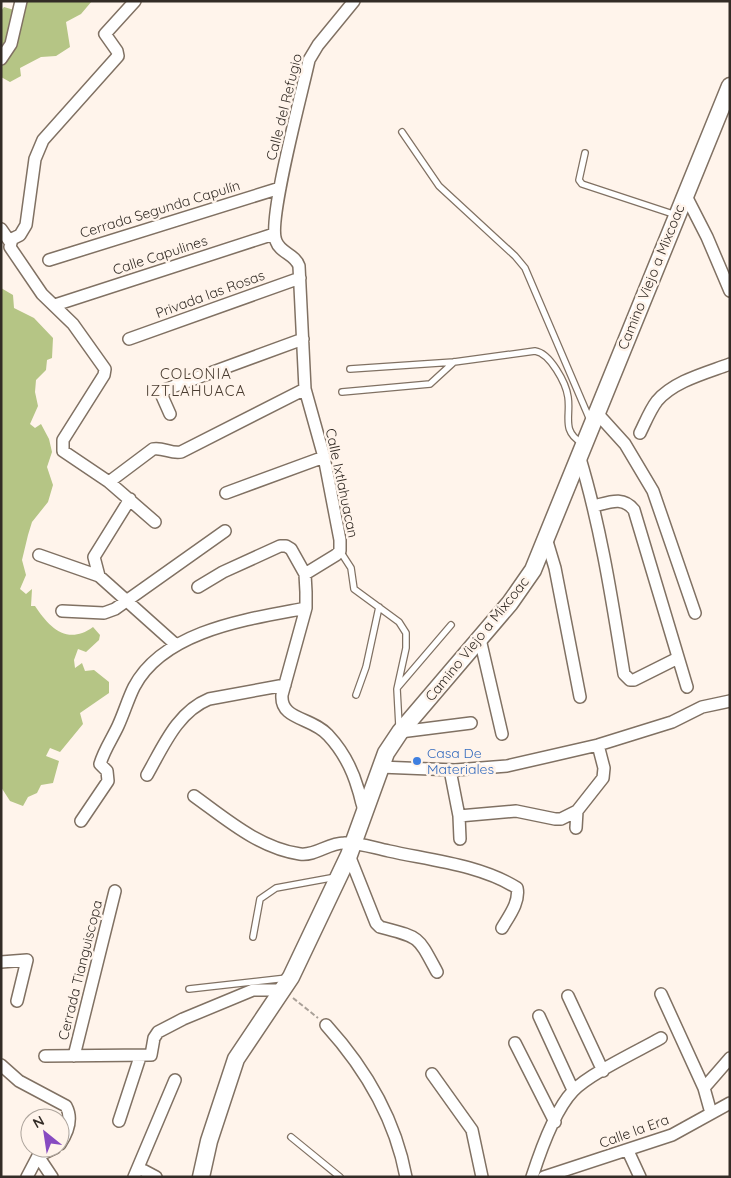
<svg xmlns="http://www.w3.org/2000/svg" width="731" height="1178" font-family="Quicksand,sans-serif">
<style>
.forest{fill:#b5c585}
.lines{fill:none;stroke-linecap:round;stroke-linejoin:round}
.service-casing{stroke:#807163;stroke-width:8}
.minor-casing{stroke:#807163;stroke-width:14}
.secondary-casing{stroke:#807163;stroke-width:19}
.path{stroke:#a9a098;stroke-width:2;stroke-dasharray:5 2.5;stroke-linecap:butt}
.service{stroke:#fff;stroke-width:5.5}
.minor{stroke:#fff;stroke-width:11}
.secondary{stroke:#fff;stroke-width:16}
.shop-dot{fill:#3f7fe0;stroke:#fff4eb;stroke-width:2}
.labels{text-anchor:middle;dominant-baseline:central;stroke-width:5;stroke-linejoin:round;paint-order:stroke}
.street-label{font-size:14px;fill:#332c26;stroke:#fff4eb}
.shop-label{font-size:14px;fill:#366cbe;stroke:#fff4eb;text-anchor:start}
.neighbourhood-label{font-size:15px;letter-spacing:1px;fill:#4b3d31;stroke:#fff4eb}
</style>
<rect width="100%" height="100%" fill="#fff4eb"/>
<path class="forest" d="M25 1H92L81 14 66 22 70 47 56 56 41 57 20 68 21 76 10 82 1 77V60L11 54 15 43 1 45V11L4 7 14 10Z
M1 288 13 295 14 308 34 318 53 338 52 358 47 360 46 370 36 380 35 392 38 406 30 424 35 428 41 424 49 439 52 452 47 467 53 485 48 502 32 522 28 535 22 560 26 575 20 589 26 594 32 589 31 606H35C49 627 67 646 93 627L100 635 99 640 86 652 78 649 74 660 75 668 82 663 85 671 94 670 109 682V693L80 713 83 724 60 752 50 748 46 756 59 761 53 783 41 785 37 793 28 797 23 806 10 801 1 787Z"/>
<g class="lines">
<g class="service-casing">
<path id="service" d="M402 132 439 186 515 256 525 268 590 420
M585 153 579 180 582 184 676 215
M350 369 454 362 535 351C550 353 566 383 568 397 571 416 561 431 582 443
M342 392 430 384 454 362
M340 551 351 568 354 589 399 622 406 633V648L397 689 399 726
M398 687 451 625
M356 695 366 667 379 607
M253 937 260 899 276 888 336 877
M189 989 287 978
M291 1137 340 1177"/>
</g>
<g class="minor-casing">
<path id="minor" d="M135 1 105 34 117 51 118 56 43 140 35 159 26 225 20 235 12 239 10 247 42 294 73 324 105 369 104 375 63 440V451L109 482 155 522
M1 59 11 44 21 1
M685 194 707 237 730 291
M1 229 10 242
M49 260 280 188
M55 305 274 234
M129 339 300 278
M596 412 625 444 653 491 695 613
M170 414 162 396 164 390 303 339
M640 433C645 423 650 410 657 401 674 381 706 373 730 364
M579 455C601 527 612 600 624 674L630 680H634L678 658
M109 482 153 449C163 447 171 454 181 452L305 389
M226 493 324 457
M594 506C610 502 623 496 634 510L687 687
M546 538 555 568 580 697
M39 555 99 576 175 644
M305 574 336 555 340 551V540L324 457 305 389 299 266C295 254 280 253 276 241 267 221 303 89 309 60L318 45 354 1
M99 576 94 557 130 499
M198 587 223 572 280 546H286L291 549 305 574 306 592V608L282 695C280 720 312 717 328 735 343 751 352 768 358 789 361 797 361 804 365 811
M62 611 104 613 115 609 225 531
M480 639 502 734
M400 732 471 723
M380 767 455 770 507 766 598 745 672 722 702 707 730 701
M450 770 459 816 516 811 555 819H561L577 811
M147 775C163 747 177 712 209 699L285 685
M194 796C226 819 259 848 300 854 316 856 328 843 344 843 358 842 374 848 389 851 430 860 481 865 517 888 520 902 509 916 502 928
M459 816 460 839
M81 821 108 781 107 771 100 764C104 750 112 739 118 726 124 713 128 699 134 687 164 630 249 619 306 608
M576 828 577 811 603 778 604 768 598 745
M349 855 376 923 380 927C421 938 417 935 437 972
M1 962 27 960 17 1001
M661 994 704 1088 711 1113
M568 996 603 1071
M539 1016 573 1090
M326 1025C365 1068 395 1118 406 1177
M515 1043 555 1122
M45 1056 151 1055 154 1038 158 1032 183 1019 253 990H284
M74 1056 115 891
M1 1065 19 1081 66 1106C73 1119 68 1132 60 1144
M432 1074 472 1130 482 1177
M704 1088 730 1058
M119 1121 140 1057
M628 1151 640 1177
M38 1156 55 1148
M139 1168 156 1177
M27 1177 38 1156 52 1177
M134 1177 175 1080
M532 1177C540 1152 555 1110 573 1091 589 1074 638 1051 661 1038
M544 1177 672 1135 730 1103"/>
</g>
<g class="secondary-casing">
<path id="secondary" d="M201 1177 209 1141 236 1059 291 977 349 855 386 753 400 732 510 603 533 570 730 86"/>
</g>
<path class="path" d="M293 998 318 1018"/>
<use href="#service" class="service"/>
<use href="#minor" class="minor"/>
<use href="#secondary" class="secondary"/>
</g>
<circle class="shop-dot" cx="417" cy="761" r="5"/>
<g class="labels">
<g class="street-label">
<text transform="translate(284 107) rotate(-76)">Calle del Refugio</text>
<text transform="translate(160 209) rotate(-17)">Cerrada Segunda Capulín</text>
<text transform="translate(160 255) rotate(-18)">Calle Capulines</text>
<text transform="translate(651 277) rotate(-68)">Camino Viejo a Mixcoac</text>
<text transform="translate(210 294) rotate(-20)">Privada las Rosas</text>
<text transform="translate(342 483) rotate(78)">Calle Ixtlahuacan</text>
<text transform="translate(477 639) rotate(-51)">Camino Viejo a Mixcoac</text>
<text transform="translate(80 970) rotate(-76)">Cerrada Tianguiscopa</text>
<text transform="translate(634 1131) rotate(-20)">Calle la Era</text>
</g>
<g class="shop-label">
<text x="427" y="753">Casa De<tspan x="427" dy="16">Materiales</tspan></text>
</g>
<g class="neighbourhood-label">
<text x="196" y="373">COLONIA<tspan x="196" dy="17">IZTLAHUACA</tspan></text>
</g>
</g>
<rect width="731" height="1178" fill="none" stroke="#332c26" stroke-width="5"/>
<g transform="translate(45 1133) rotate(330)"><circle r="24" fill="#fff4eb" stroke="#ada49c"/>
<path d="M0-4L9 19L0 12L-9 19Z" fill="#874bc1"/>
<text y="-8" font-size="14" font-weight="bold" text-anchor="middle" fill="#332c26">N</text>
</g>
</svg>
